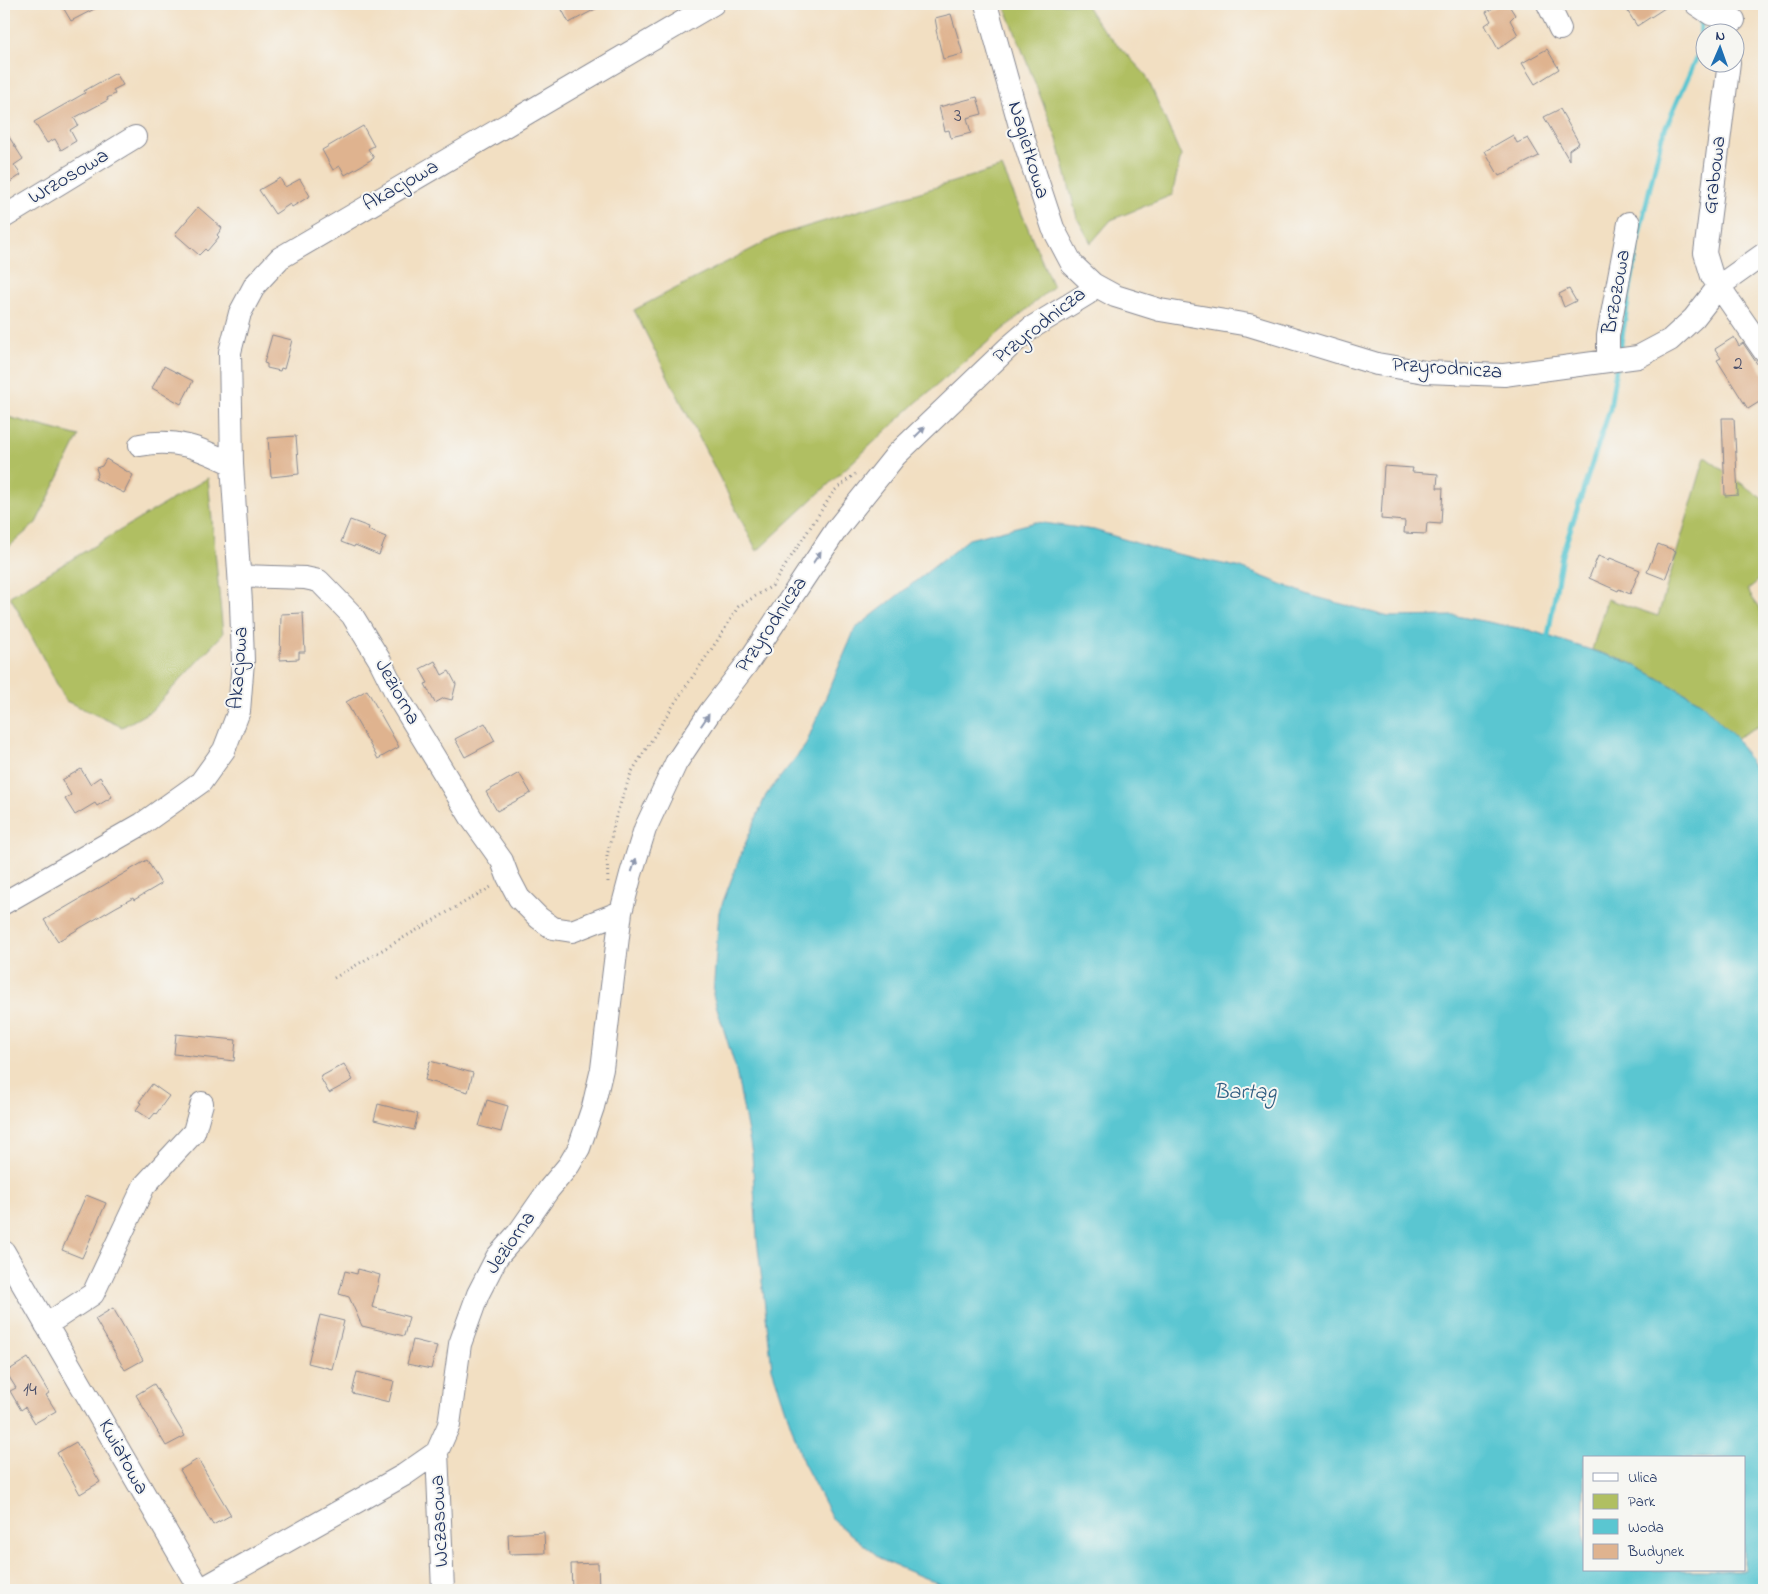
<svg xmlns="http://www.w3.org/2000/svg" width="1768" height="1594" font-family="'Indie Flower',sans-serif">
<style>
.green{fill:#b0bf62;stroke:#667760}
.water{fill:#5ac6d1;stroke:#3a7a98;fill-rule:evenodd}
.lines{fill:none;stroke-linecap:round;stroke-linejoin:round}
.stream{stroke:#5ac6d1;stroke-width:5}
.building{fill:#dfb38f}
.minor-casing{stroke:#868790;stroke-width:24}
.path{stroke:#868790;stroke-width:3;stroke-dasharray:1 4;stroke-linecap:butt}
.minor{stroke:#fff;stroke-width:22}
.oneway{fill:#8d97ae}
.labels{text-anchor:middle;dominant-baseline:central;stroke-width:4;stroke-linejoin:round;paint-order:stroke}
.number-label{font-size:19px;fill:#4c506a}
.street-label{font-size:21px;fill:#1b2f5e;stroke:#f6f6f2}
.water-label{font-size:22px;font-style:italic;fill:#2e5c80;stroke:#f6f6f2}
</style>
<rect width="100%" height="100%" fill="#f6f6f2"/>
<filter id="ink" filterUnits="userSpaceOnUse"><feTurbulence type="fractalNoise" baseFrequency=".02" numOctaves="2"/><feDisplacementMap in="SourceGraphic" scale="10" xChannelSelector="R" yChannelSelector="G"/><feConvolveMatrix kernelMatrix="1 2 1 2 8 2 1 2 1" color-interpolation-filters="sRGB"/></filter>
<filter id="wash" filterUnits="userSpaceOnUse"><feTurbulence type="fractalNoise" baseFrequency=".0096" numOctaves="4" result="noise"/><feDisplacementMap in="SourceGraphic" scale="20" xChannelSelector="R" yChannelSelector="G"/><feGaussianBlur stdDeviation="1.12" result="paint"/><feColorMatrix in="noise" values="0 0 0 0 0 0 0 0 0 0 0 0 0 0 0 0 0 1.4 0 .05"/><feComposite in="paint" operator="in"/></filter>
<g filter="url(#wash)">
<rect width="100%" height="100%" fill="#f2dfc2"/>
<path class="green" d="M1004 4H1085L1098 24 1146 75 1181 156 1172 195 1111 220 1091 243 1077 218 1057 139Z
M1002 167 1053 287 917 402 757 551 634 310 779 235Z
M4 416 79 436 36 523 4 551Z
M1705 457 1764 500V576L1747 590 1764 615V723L1736 738 1699 701 1631 663 1592 650 1607 599 1658 616Z
M208 478 223 634 151 711 122 727 66 701 10 596Z"/>
<path class="water" d="M1036 522 1094 530 1159 550 1241 568 1309 595 1389 617 1456 616 1529 630 1631 663 1699 701 1736 738 1764 784V1590H959L949 1588 884 1561 833 1520 803 1462 772 1368 757 1238 752 1153 735 1066 713 995 719 912 743 849 766 795 805 746 855 629 969 539ZM1584 1458H1744V1570H1584Z"/>
<g class="lines">
<path class="stream" d="M1620 348 1640 230 1662 136 1700 50 1701 18
M1548 636 1562 555 1610 409 1616 369"/>
</g>
<g id="blocks">
<path class="building" d="M61 4H104L71 21Z
M559 4H605L569 23Z
M1501 4H1508L1515 15 1510 20 1518 35 1498 49 1485 25 1491 21 1486 12Z
M1623 4H1671L1637 26Z
M951 14 963 54 943 59 936 30 937 29 935 18Z
M1547 49 1559 69 1535 84 1522 63Z
M116 73 123 85 113 90 115 94 107 98 108 100 74 118 78 125 70 130 76 141 61 150 55 139 47 143 34 122 85 93 84 91Z
M977 97 982 114 967 118 971 133 951 138 949 130 945 131 939 107Z
M1560 109 1579 143 1569 150V160L1544 117Z
M363 126 374 146 368 149 374 158 345 175 340 166 333 170 322 150Z
M4 129 23 159 14 165 21 175 4 186Z
M1513 135 1517 143 1528 138 1539 156 1499 176 1485 151Z
M280 178 285 187 300 179 310 196 292 207 290 204 275 214 259 190Z
M198 207 222 228 217 235 219 237 207 251 205 249 199 255 175 234Z
M1569 289 1576 301 1564 307 1559 294Z
M272 335 292 340 284 369 281 368 280 371 267 368V364L264 363Z
M1734 337 1739 346 1743 343 1764 374V399L1748 409 1717 360 1721 358 1715 349Z
M164 366 193 381 181 404 152 388Z
M1722 418H1734L1738 495 1725 496Z
M296 436 299 474 271 477 268 438Z
M106 459 133 475 124 493 95 479 98 474 96 468 102 466Z
M1384 466 1413 468 1412 472 1438 474 1437 488H1443L1441 524 1427 523 1426 534 1404 533 1405 521 1381 519Z
M350 520 369 527 368 530 386 537 379 555 355 545 354 547 341 542Z
M1658 544 1676 551 1665 579 1647 572Z
M1598 556 1609 560 1610 558 1640 570 1630 594 1619 589 1618 591 1589 578Z
M303 613 305 652H299V659L280 660 281 614Z
M435 661 442 675 449 671 456 684 452 700 444 698 435 703 425 684 428 683 420 669Z
M367 690 399 747 378 759 346 702Z
M485 723 495 741 465 757 455 739Z
M81 769 90 784 100 777 112 797 97 806 95 803 75 815 65 799 71 795 62 780Z
M519 773 531 793 497 811 486 792Z
M147 860 161 884 134 900 133 898 116 907 58 941 44 920Z
M176 1034 236 1040 234 1061 174 1054Z
M430 1061 473 1073 468 1092 425 1080Z
M344 1064 353 1080 329 1093 320 1077Z
M152 1084 169 1096 156 1114 155 1113 150 1119 136 1110 141 1103 139 1102Z
M487 1100 508 1106 501 1132 479 1126Z
M378 1104 418 1114 414 1130 374 1120Z
M86 1195 106 1203 82 1258 62 1250Z
M358 1269 380 1275 372 1307 409 1317 404 1336 362 1326 349 1297 339 1294 345 1271 357 1274Z
M113 1308 143 1360 125 1370 95 1319Z
M320 1315 344 1321 332 1369 308 1363Z
M413 1340 437 1346 431 1369 407 1364Z
M28 1358 49 1393 46 1395 56 1411 35 1423 25 1407 21 1410 10 1391 16 1388 6 1372Z
M357 1372 394 1381 389 1402 352 1393Z
M154 1384 185 1436 166 1446 136 1395Z
M76 1442 100 1482 80 1494 57 1453Z
M198 1459 231 1515 213 1525 180 1470Z
M544 1532 545 1553 509 1554 508 1534Z
M598 1563 599 1590H572L571 1564Z"/>
</g>
</g>
<g filter="url(#ink)">
<use href="#blocks" fill-opacity="0" stroke="#868790" stroke-width="1"/>
<g class="lines">
<g class="minor-casing">
<path id="minor" d="M986 4 1023 137 1053 228 1072 264 1093 284
M1548 4 1560 29
M1696 4 1711 14 1734 20
M1729 62 1705 253 1712 276 1764 351
M4 217 135 137
M1608 361V336L1629 223
M140 445C176 438 200 448 232 464
M240 576 305 578 319 581 352 615 379 659 399 699 472 819 502 861 508 877 519 898 539 918 553 928 572 931 621 912
M4 903 142 824 201 782 224 750 239 711 243 661 241 603 232 464 230 352 240 313 255 285 280 258 713 4
M4 1252 200 1590 404 1475 437 1452 449 1425 460 1344 478 1294 497 1257 519 1232 549 1189 569 1165 579 1148 593 1107 602 1069 621 912 631 874 645 829 676 763 710 712 749 661 836 530 896 455 1009 347 1031 328 1087 294 1093 284 1115 296 1160 310 1249 325 1377 364 1425 372 1504 375 1638 357 1670 340 1694 318 1719 286 1764 254
M46 1325 93 1294 144 1186 194 1132 202 1103
M437 1452 443 1590"/>
</g>
<path class="path" d="M608 882 607 856 616 816 631 773 674 704 719 638 738 607 772 586 834 491 855 474
M334 978 491 887"/>
<use href="#minor" class="minor"/>
</g>
<defs><path id="oneway-solid" d="M-6-.8H1V-3.2L6.5 0L1 3.2V.8H-6Z" transform="scale(1.25)"/></defs>
<g class="oneway">
<use href="#oneway-solid" transform="translate(920 432) rotate(-44)"/>
<use href="#oneway-solid" transform="translate(817 557) rotate(-56)"/>
<use href="#oneway-solid" transform="translate(705 720) rotate(-56)"/>
<use href="#oneway-solid" transform="translate(634 865) rotate(-72)"/>
</g>
</g>
<g class="labels">
<g class="number-label">
<text x="958" y="116">3</text>
<text x="1738" y="364">2</text>
<text x="30" y="1390">14</text>
</g>
<g class="street-label">
<text transform="translate(1028 150) rotate(73)">Nagietkowa</text>
<text transform="translate(1715 175) rotate(-83)">Grabowa</text>
<text transform="translate(69 177) rotate(-31)">Wrzosowa</text>
<text transform="translate(401 186) rotate(-30)">Akacjowa</text>
<text transform="translate(1617 292) rotate(-80)">Brzozowa</text>
<text transform="translate(1040 326) rotate(-38)">Przyrodnicza</text>
<text transform="translate(1447 369) rotate(4)">Przyrodnicza</text>
<text transform="translate(772 625) rotate(-56)">Przyrodnicza</text>
<text transform="translate(239 668) rotate(-86)">Akacjowa</text>
<text transform="translate(397 692) rotate(61)">Jeziorna</text>
<text transform="translate(511 1243) rotate(-55)">Jeziorna</text>
<text transform="translate(123 1457) rotate(61)">Kwiatowa</text>
<text transform="translate(440 1521) rotate(-93)">Wczasowa</text>
</g>
<g class="water-label">
<text x="1245" y="1093">Bartąg</text>
</g>
</g>
<rect width="1768" height="1594" fill="none" stroke="#f6f6f2" stroke-width="20"/>
<rect x="1583" y="1456" width="162" height="115" fill="#f6f6f2" stroke="#9ea6b7"/>
<rect x="1593" y="1473" width="25" height="8" fill="#ffffff" stroke="#9ea6b7"/>
<text x="1628" y="1482" font-size="15" fill="#1b2f5e">Ulica</text>
<rect x="1593" y="1494" width="25" height="15" fill="#b0bf62" stroke="#9ea6b7"/>
<text x="1628" y="1506" font-size="15" fill="#1b2f5e">Park</text>
<rect x="1593" y="1519" width="25" height="15" fill="#5ac6d1" stroke="#9ea6b7"/>
<text x="1628" y="1532" font-size="15" fill="#1b2f5e">Woda</text>
<rect x="1593" y="1544" width="25" height="15" fill="#dfb38f" stroke="#9ea6b7"/>
<text x="1628" y="1556" font-size="15" fill="#1b2f5e">Budynek</text>
<g transform="translate(1720 48) rotate(2)"><circle r="24" fill="#f6f6f2" stroke="#9ea6b7"/>
<path d="M0-4L9 19L0 12L-9 19Z" fill="#1f6fb2"/>
<text y="-8" font-size="14" font-weight="bold" text-anchor="middle" fill="#1b2f5e">N</text>
</g>
</svg>
